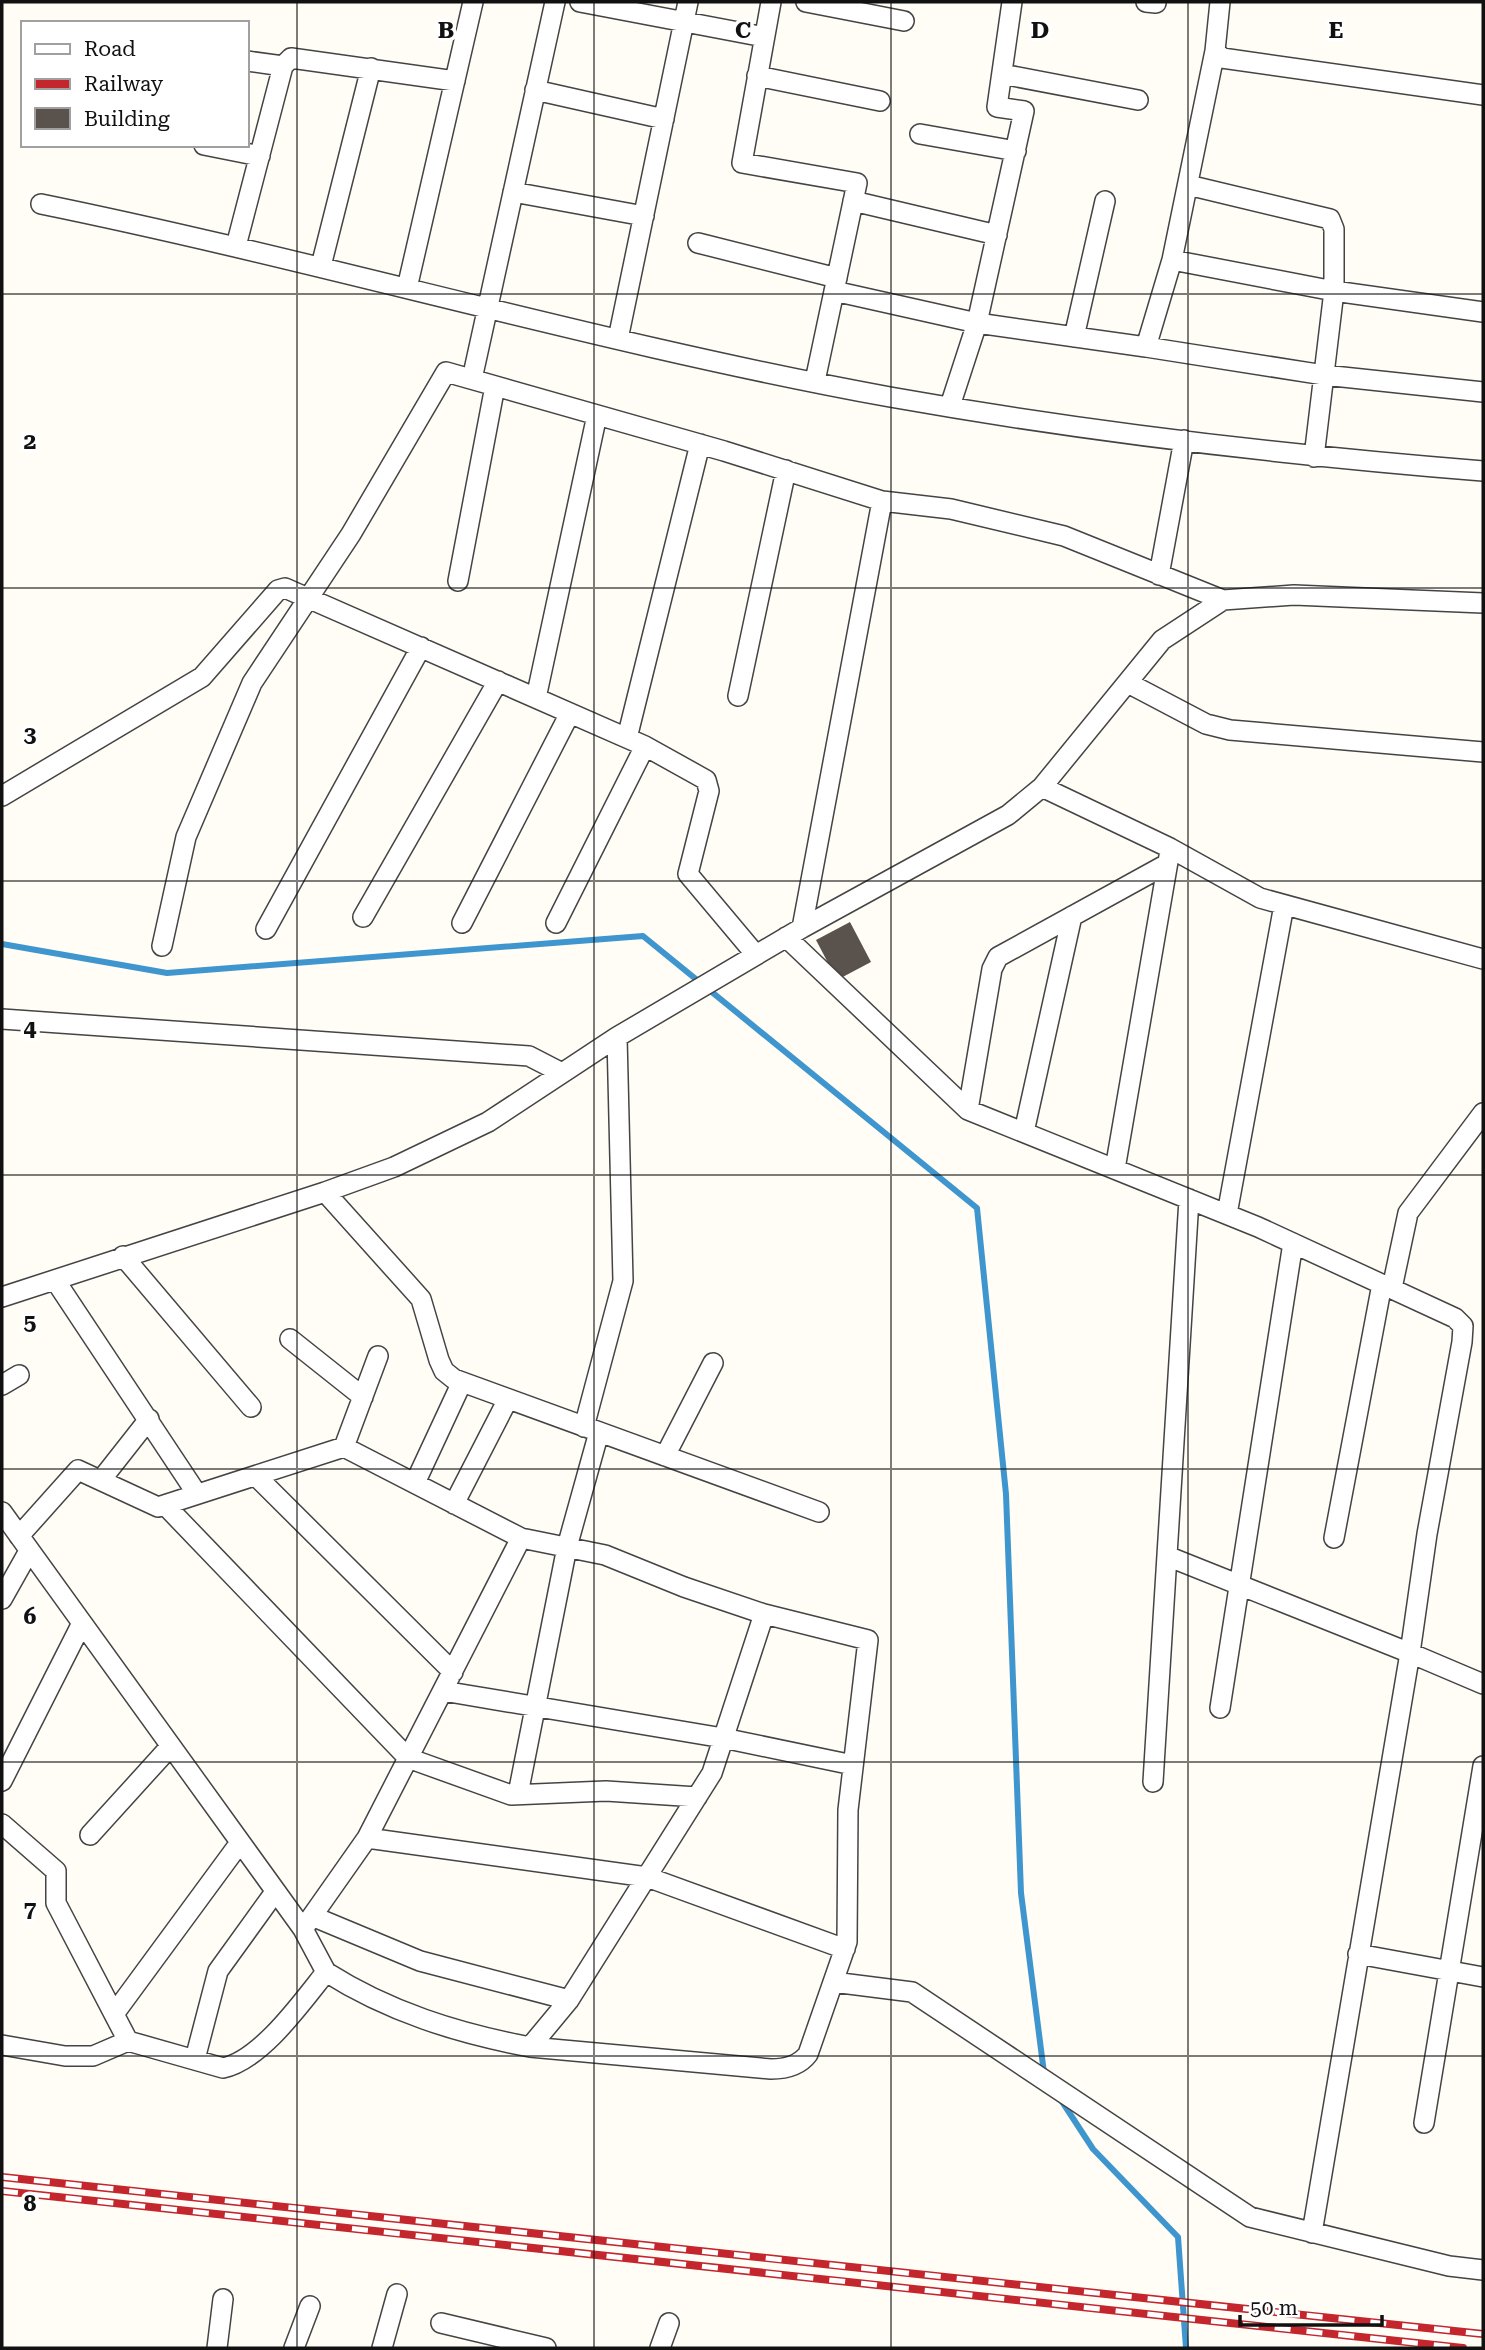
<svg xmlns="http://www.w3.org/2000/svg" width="1485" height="2350" font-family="'Roboto Serif',serif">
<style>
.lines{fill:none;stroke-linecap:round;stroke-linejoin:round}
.stream{stroke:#3f96cf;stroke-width:6}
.building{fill:#5a524d}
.minor-casing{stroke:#444;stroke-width:22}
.minor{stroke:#fff;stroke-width:19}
.rail-casing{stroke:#c4262e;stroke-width:8}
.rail{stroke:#fff;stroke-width:5;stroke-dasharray:16;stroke-linecap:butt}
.grid{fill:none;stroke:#111;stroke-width:2;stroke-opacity:0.55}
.grid-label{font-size:23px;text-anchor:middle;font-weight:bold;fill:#111;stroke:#fff;stroke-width:7;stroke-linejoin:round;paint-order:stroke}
</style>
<rect width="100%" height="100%" fill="#fffdf5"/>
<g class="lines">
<path class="stream" d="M2 944 167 973 643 936 977 1208 1006 1494 1021 1893 1044 2073
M1061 2100 1093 2149 1178 2237 1186 2348"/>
</g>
<path class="building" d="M850 922 871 962 837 980 816 940Z"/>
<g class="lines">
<g class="minor-casing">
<path id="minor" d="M580 2 764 37
M771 2 742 163 857 183 815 381
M806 2 904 21
M1146 2 1156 3
M1220 2 1215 51 1222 58 1483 95
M247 61 283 66
M1002 74 1138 100
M757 76 880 101
M535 90 664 119
M920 134 1016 151
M204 145 260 156
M513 192 644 216
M853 201 997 235
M41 204C325 262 604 345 890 397 1087 432 1284 455 1483 471
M698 243 837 278
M236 246 283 66 291 58 455 81
M1172 260 1215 51
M321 266 371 68
M407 288 473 2
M834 291 977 323 1024 111 997 107 1012 2
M1074 337 1105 201
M618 339 688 2
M1146 347 1324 375 1483 392
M472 379 555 2
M950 406 977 323 1146 347 1172 260 1334 291V229L1330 219 1188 185
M1314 457 1334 291 1483 312
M1159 575 1184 440
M458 581 495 386
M1128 683 1206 724 1230 730 1483 752
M738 696 786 470
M536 698 597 415
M627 738 700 444
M1042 787 1170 848 1260 898 1483 959
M2 796 202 677 278 590 285 588 645 746 706 780 709 791 688 874 756 955
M363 917 498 681
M462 923 570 713
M556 923 645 746
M802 928 882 501
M266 929 421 647
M786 937 968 1110 1258 1227 1455 1318 1463 1326 1462 1342 1427 1534 1410 1653 1483 1684
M162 946 186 837 252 683 351 534 446 372 724 451 882 501 951 509 1064 536 1223 600
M2 1019 529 1056 562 1073
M968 1110 992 969 998 957 1167 864
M1024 1132 1072 916
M1115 1169 1169 856
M325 1192 421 1299 439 1360 444 1371 454 1379 819 1512
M1227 1214 1284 905
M123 1256 251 1407
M55 1280 197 1494
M1392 1288 1408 1213 1483 1113
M2 1297 325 1192 394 1167 488 1122 617 1037 802 928 1008 815 1042 787 1162 640 1223 600 1294 595 1483 603
M290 1339 363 1397
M2 1385 19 1375
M584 1427 623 1281 617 1037
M344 1447 378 1356
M665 1456 713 1363
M256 1476 453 1672
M101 1480 149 1419
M415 1483 462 1382
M454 1504 508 1399
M165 1505 408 1758 511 1795 606 1791 697 1797
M2 1512 303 1929 326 1972C302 2002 261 2060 223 2068L128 2041 93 2056H65L2 2045
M19 1536 78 1470 158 1507 344 1447 521 1538 367 1838 303 1929
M1334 1538 1382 1284
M1167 1556 1410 1653 1312 2233
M2 1599 29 1551
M443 1691 723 1738 853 1765
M1220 1708 1293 1243
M2 1781 81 1625
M1153 1782 1189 1199
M518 1794 567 1547 599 1432
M2 1824 56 1871V1903L128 2041
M90 1835 169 1748
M367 1838 647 1877 845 1949
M312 1916 420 1961 569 2000
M1358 1954 1483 1977
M326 1972C389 2012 457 2033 530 2047L569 2000 712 1773 764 1614 684 1587 605 1555 521 1538
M833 1982 912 1992 1250 2217 1449 2266 1483 2270
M114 2014 239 1844
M530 2047 771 2069C786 2069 799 2066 808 2054L847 1942 848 1810 868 1640 764 1614
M195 2059 218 1971 275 1892
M1424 2123 1483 1766
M441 2323 546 2348
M217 2348 223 2299
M294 2348 310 2306
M382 2348 397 2294
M660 2348 669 2323"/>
</g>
<use href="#minor" class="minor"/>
<g class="rail-casing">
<path id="rail" d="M2 2177 1483 2334
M2 2191 1463 2348"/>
</g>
<use href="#rail" class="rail"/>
</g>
<path class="grid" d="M297 2V2348M594 2V2348M891 2V2348M1188 2V2348M2 294H1483M2 588H1483M2 881H1483M2 1175H1483M2 1469H1483M2 1762H1483M2 2056H1483"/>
<g class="grid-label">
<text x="446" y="38">B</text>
<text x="743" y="38">C</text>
<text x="1040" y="38">D</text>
<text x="1336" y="38">E</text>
<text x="30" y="449">2</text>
<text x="30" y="742">3</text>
<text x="30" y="1036">4</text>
<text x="30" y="1330">5</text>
<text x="30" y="1624">6</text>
<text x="30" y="1917">7</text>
<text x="30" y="2211">8</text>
</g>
<rect width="1485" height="2350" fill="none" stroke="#111111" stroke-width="7"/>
<rect x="21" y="21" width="228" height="126" fill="#ffffff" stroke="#a0a0a0" stroke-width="2"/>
<rect x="35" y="44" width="35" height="10" fill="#ffffff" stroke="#a0a0a0" stroke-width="2"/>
<text x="84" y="56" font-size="21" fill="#111111">Road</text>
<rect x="35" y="79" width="35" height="10" fill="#c4262e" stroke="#a0a0a0" stroke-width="2"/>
<text x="84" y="91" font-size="21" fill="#111111">Railway</text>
<rect x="35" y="108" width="35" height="21" fill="#5a524d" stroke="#a0a0a0" stroke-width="2"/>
<text x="84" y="126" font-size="21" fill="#111111">Building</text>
<path d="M1240 2315v10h142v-10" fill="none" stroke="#111111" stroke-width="3.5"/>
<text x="1250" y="2315" font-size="21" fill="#111111" stroke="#ffffff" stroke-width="5" paint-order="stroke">50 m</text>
</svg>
